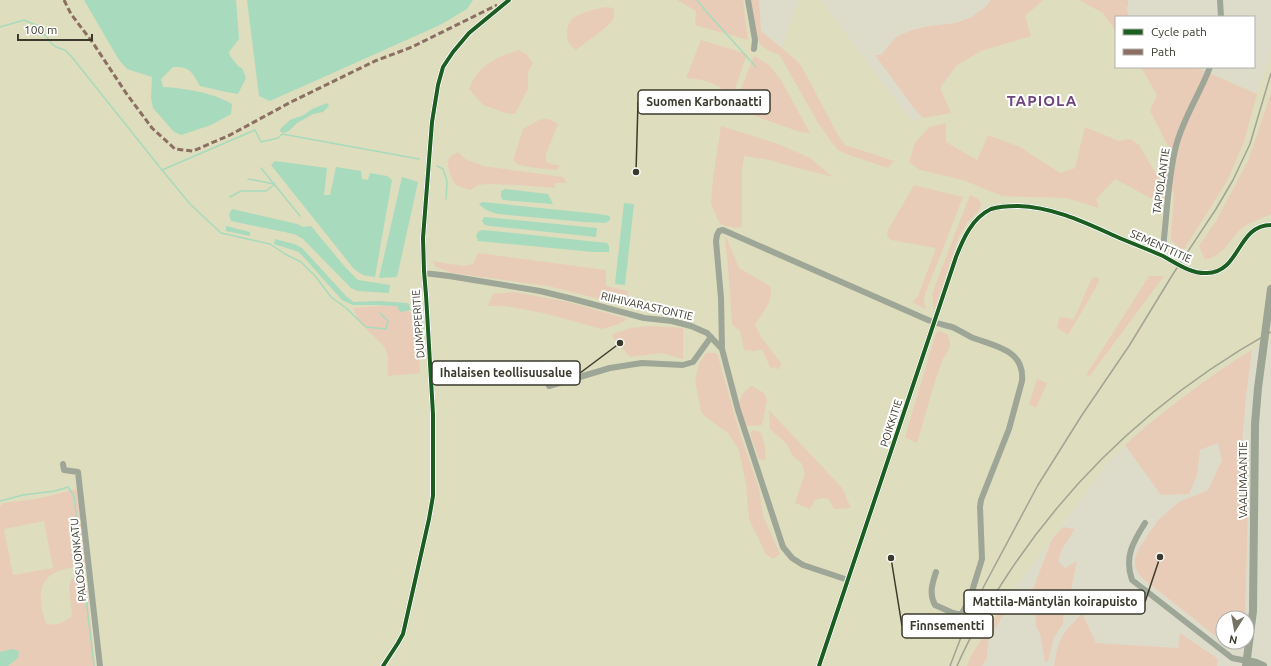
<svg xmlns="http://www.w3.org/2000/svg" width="1271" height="666" font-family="Ubuntu,sans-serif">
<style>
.built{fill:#deddbd}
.green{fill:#e9ccb7;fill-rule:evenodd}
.water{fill:#a8dabd}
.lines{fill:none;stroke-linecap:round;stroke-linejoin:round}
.stream{stroke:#a8dabd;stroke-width:1.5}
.street{stroke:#9ea697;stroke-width:6}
.secondary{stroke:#9ca493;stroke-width:8}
.rail{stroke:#a1a495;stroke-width:1.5}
.quiet{stroke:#8d6e63;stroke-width:3;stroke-dasharray:6 3;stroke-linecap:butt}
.cycleway-casing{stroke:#fff;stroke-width:6}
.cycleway{stroke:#1b5e20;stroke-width:4}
.labels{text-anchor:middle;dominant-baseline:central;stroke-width:4;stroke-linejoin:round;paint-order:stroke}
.street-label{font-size:11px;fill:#3b3a2d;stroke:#fff}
.district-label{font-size:15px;font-weight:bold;letter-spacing:1px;fill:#6e457d;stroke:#fff}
.leader{fill:none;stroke:#3b3a2d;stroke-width:1.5}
.callout-dot{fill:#3b3a2d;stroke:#fff;stroke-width:1.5}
.callout{fill:#fff;stroke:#3b3a2d;stroke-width:1.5}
.callout-label{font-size:12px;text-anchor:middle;font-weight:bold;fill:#3b3a2d}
</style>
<rect width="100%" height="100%" fill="#dddcca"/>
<path class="built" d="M0 0H759L761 31 781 48 799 0H821L899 105 915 123 1008 0H1095L1116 26V67H1196L1257 93 1269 59 1271 49V93L1248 161 1216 221 1199 246 1226 248 1239 230 1246 225 1271 214V298L1267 330 1271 327V340L1252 350 1228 364 1188 393 1141 429 1108 462 1006 601 972 654 967 666H0Z"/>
<path class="green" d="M677 0H743L748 40 695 25 696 11Z
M751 0H759L761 31 795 59 802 67 839 137 845 145 894 161 888 168 846 154 838 150 832 143 817 121 779 54C773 53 767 50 762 46 754 37 753 12 751 0Z
M991 0H1043L1025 16 1031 36 981 51 956 66 940 88 951 113 923 118 913 107 875 55H881L896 37 912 30 930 26 956 23 971 17 984 8Z
M1079 0H1128V7H1126L1129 17H1116V31L1103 13Z
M605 7 613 8C614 11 614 15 614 18 611 26 584 43 576 50 570 45 567 42 567 34 567 29 568 23 572 19 578 13 597 9 605 7Z
M701 40 747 54 732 97C715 82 708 80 686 78Z
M519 50 526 54 533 63 528 72V89L515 114 506 113 483 105 469 89C478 65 496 57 519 50Z
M754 56 769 65 781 80 810 133 800 132 733 108Z
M1141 67H1195L1257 94 1244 142 1227 181 1183 251 1171 240 1174 193 1158 165 1173 156 1150 111 1157 95Z
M1271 93V214C1261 219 1248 222 1240 230 1227 242 1225 255 1205 260L1199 246 1216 221 1248 161Z
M544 119H549L558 124 546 154V162L560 166 556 170C548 169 521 167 516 163 514 161 514 160 514 157L523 129 539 120Z
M946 123V142L977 160 988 135 1020 147 1060 173 1075 168 1085 127 1119 141 1131 139 1139 145 1156 174 1165 184 1163 205 1115 179 1096 199 1099 208 1066 198 1002 196 963 180 920 170 909 162 915 143 929 127Z
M721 126 778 144 810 158 833 177 786 165 770 160 744 156 742 170V227L735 228 720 224 711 204 713 178Z
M458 152 465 159 483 166 563 177 567 183H555V188L519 185 487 184 478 185 470 190C465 188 459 187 455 184 453 182 452 179 451 176 447 165 445 157 458 152Z
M914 185 963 197 924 297 925 309 912 302 918 296 936 248 891 240 887 236 888 230Z
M970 195 977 198 981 203 980 209 975 215 967 222 958 238 934 311 932 294Z
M725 238 727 239 739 268 770 286C775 300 762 313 755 325L761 337 781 363 779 370 776 367 771 369 762 349 755 351 744 350 740 331 732 324 728 266Z
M478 253 606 270V286L628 291 627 306 548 286 452 273 436 267 432 261 463 266 473 264Z
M1149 276H1164L1089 377 1086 375Z
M1098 277 1099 282 1068 335 1057 328 1059 317 1074 319 1092 278Z
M515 292 568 302 628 319 619 324 602 329 543 313 505 306H488L493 294Z
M410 304 407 311 418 315 420 373 388 376V355L383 345 360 323 353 308Z
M649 326 683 328V359L661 353 630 357 612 336 613 334 631 328Z
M940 331 948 335 950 344 948 351 943 359 935 381 917 443 905 437 936 333Z
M1252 350 1246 396 1242 444 1248 510 1245 618H1223V642L1141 577C1139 573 1135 569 1135 565 1133 551 1146 542 1150 530L1151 531 1158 520 1179 502 1208 490 1222 460 1218 443 1200 450 1197 475 1189 494 1161 495 1125 445C1142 429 1160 415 1178 401 1202 383 1226 365 1252 350Z
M706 353H717L739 431 759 489 763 516 780 554 773 559 766 554 749 519 746 485 739 450 728 433 706 417 701 412 695 381 699 363Z
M1037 379 1047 383 1036 408 1029 404Z
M752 386 764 393 767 400 762 425 746 426C740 411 733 396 752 386Z
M769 410 842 488 851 508 834 509 829 499 824 498 815 500 810 509 795 503 805 473 802 464 792 455 787 444 770 429Z
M753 430 760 432C765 440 765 450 766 459L763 460 759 459 750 434Z
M77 489 85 562 82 566C75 567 67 568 61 570 34 579 40 604 46 624 56 626 65 622 72 616L69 589 71 579C82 574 84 582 87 591L95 666H9L18 658 4 651 0 652V506L3 503 36 499ZM44 521 53 568 13 575 4 529Z
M1063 527 1075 529 1062 549 1058 561 1065 568 1077 561 1069 600 1064 611 1063 624 1054 637 1048 661 1045 662 1040 633 1036 627 1033 589 1052 539Z
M1006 601 1009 605 988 641 987 658 982 666H967L972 654Z
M1082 613 1096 643 1178 648 1180 633 1218 659 1217 666H1054C1056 654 1058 642 1065 632 1070 625 1077 620 1082 613Z"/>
<path class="water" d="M84 0H236L239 39 229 52 230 56 239 67 242 68 246 78 238 94 226 92 200 86C192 72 190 66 173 67L161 79 163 87C184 88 214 93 232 104L231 114 211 125 181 135 174 132 153 108 151 98 152 77 127 69 119 60Z
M247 0H473L467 9 440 25 270 101 259 96Z
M327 103 329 106 323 112 313 114 297 123 289 131 283 133 280 131 281 128 290 120 304 115 312 109Z
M275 161 327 168 324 195H330L336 167 361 171 362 179 368 180 370 173 387 176 392 180 375 277 363 275 354 269 271 165Z
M402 177 418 182 397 277 379 278Z
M505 189 548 194 553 204 503 200 501 197V191Z
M482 202 599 214 610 216V220L605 223 584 222 498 214C491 212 484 210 479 204Z
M624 203 634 204 625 285 615 284Z
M232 209 297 224 303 227 311 226 345 267 358 280 390 285 389 293 358 291 351 288 303 239 294 234 231 221 229 214Z
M484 217 597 228 596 237 490 226 485 225 482 221Z
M226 226 250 232V236L226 231Z
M483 230 607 243 609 246V252H593L478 241 476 235 479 231Z
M275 239 294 244 302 248 347 297 354 302 378 301 408 303 411 310 400 312 397 306 373 305H353L342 300 299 252 274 244Z
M12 649 19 651 18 658 8 666H0V652Z"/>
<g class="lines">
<path class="stream" d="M697 0 705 10 756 67
M0 27 24 20 38 26 52 44 56 47 65 50 71 56 162 170 190 204 221 233 270 244 285 254 301 262 316 277 331 297 346 308 366 327 386 329 388 321 380 313
M437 166 443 169 447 181 446 199
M261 168 300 216
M162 170 255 130 261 142 278 138 282 134 419 159
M248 179 275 184
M230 197 241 191H266L275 184
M0 501 23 495 55 491 68 487 74 496 82 566
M83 574 94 666"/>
<path class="street" d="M748 0 755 40 754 49
M1220 0 1221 17
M1162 256C1167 219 1167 182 1176 146 1183 118 1200 94 1210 67
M424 273 449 276 540 291 573 299 644 318 672 321 691 326 707 333 722 349 738 410 783 547 792 558 803 565 848 580
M722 349 721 298 716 241 717 235 719 231 723 230 928 320C936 323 944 325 952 327 959 330 965 334 971 337 993 346 1025 349 1022 381L1009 429 981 500 980 507 982 559 969 601 961 615 953 613 935 605C929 594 932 584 936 572
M549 386 610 368 642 363 683 365 693 362 711 337
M63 464 64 470 78 472 100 666
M1145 523C1133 542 1124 557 1132 580L1232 658 1247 661
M383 666 398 643 403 634 429 519 433 496V414L426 295 424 271 423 238 432 122 438 85 443 67 453 52 469 33 509 0
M819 666 956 257C963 239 972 218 991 209 1000 206 1009 206 1018 206 1053 207 1084 222 1115 236 1131 243 1147 249 1163 256 1176 263 1191 274 1207 273 1240 273 1237 225 1271 225"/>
<path class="secondary" d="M1247 661 1256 663 1263 666
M1246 666 1253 611 1255 424 1258 388 1271 289"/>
<path class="rail" d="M950 666 968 619 984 586 1038 485 1082 415 1129 346 1173 274 1216 209 1233 180 1250 144 1271 73
M957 666C971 634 989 603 1008 574 1076 471 1164 392 1271 332"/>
<path class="quiet" d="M64 0 71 14 93 43 126 93 152 128 175 149 193 151 230 135 291 102 375 61 412 47 497 5"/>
<g class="cycleway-casing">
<path id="cycleway" d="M383 666 398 643 403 634 429 519 433 496V414L426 295 424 271 423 238 432 122 438 85 443 67 453 52 469 33 509 0
M819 666 956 257C963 239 972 218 991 209 1000 206 1009 206 1018 206 1053 207 1084 222 1115 236 1131 243 1147 249 1163 256 1176 263 1191 274 1207 273 1240 273 1237 225 1271 225"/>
</g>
<use href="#cycleway" class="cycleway"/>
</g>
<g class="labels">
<g class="street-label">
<text transform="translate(1161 181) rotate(-82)">TAPIOLANTIE</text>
<text transform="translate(1161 246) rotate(24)">SEMENTTITIE</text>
<text transform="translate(647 306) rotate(13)">RIIHIVARASTONTIE</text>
<text transform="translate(418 324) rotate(-94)">DUMPPERITIE</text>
<text transform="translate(891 423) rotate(-72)">POIKKITIE</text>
<text transform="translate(1243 480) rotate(-90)">VAALIMAANTIE</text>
<text transform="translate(78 560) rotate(-96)">PALOSUONKATU</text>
</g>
<g class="district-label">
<text x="1042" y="100">TAPIOLA</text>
</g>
</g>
<path class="leader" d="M636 172L638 102M620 343L580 373M1160 557L1145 602M891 558L902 626"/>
<g class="callout-dot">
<circle cx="636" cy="172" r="4"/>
<circle cx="620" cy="343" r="4"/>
<circle cx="1160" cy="557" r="4"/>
<circle cx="891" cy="558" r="4"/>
</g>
<g class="callout">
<rect x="638" y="90" width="132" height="24" rx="4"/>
<rect x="432" y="361" width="148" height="24" rx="4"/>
<rect x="964" y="590" width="181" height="24" rx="4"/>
<rect x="902" y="614" width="91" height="24" rx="4"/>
</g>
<g class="callout-label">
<text x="704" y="106">Suomen Karbonaatti</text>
<text x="506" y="377">Ihalaisen teollisuusalue</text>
<text x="1055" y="606">Mattila-Mäntylän koirapuisto</text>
<text x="947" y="630">Finnsementti</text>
</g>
<rect x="1115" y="16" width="140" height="52" fill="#ffffff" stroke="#b1b0ab"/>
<rect x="1123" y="29" width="20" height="6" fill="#1b5e20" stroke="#b1b0ab"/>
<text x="1151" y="36" font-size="12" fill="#3b3a2d">Cycle path</text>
<rect x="1123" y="49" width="20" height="6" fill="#8d6e63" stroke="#b1b0ab"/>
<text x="1151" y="56" font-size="12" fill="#3b3a2d">Path</text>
<g transform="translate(1235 630) rotate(191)"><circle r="19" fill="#ffffff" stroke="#b1b0ab"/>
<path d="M0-3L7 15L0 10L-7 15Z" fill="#747364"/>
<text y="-6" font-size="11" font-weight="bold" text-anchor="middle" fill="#3b3a2d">N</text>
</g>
<path d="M18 34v6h74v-6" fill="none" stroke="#3b3a2d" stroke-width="2"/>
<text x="24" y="34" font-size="12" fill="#3b3a2d" stroke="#ffffff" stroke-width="3" paint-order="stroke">100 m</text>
</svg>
